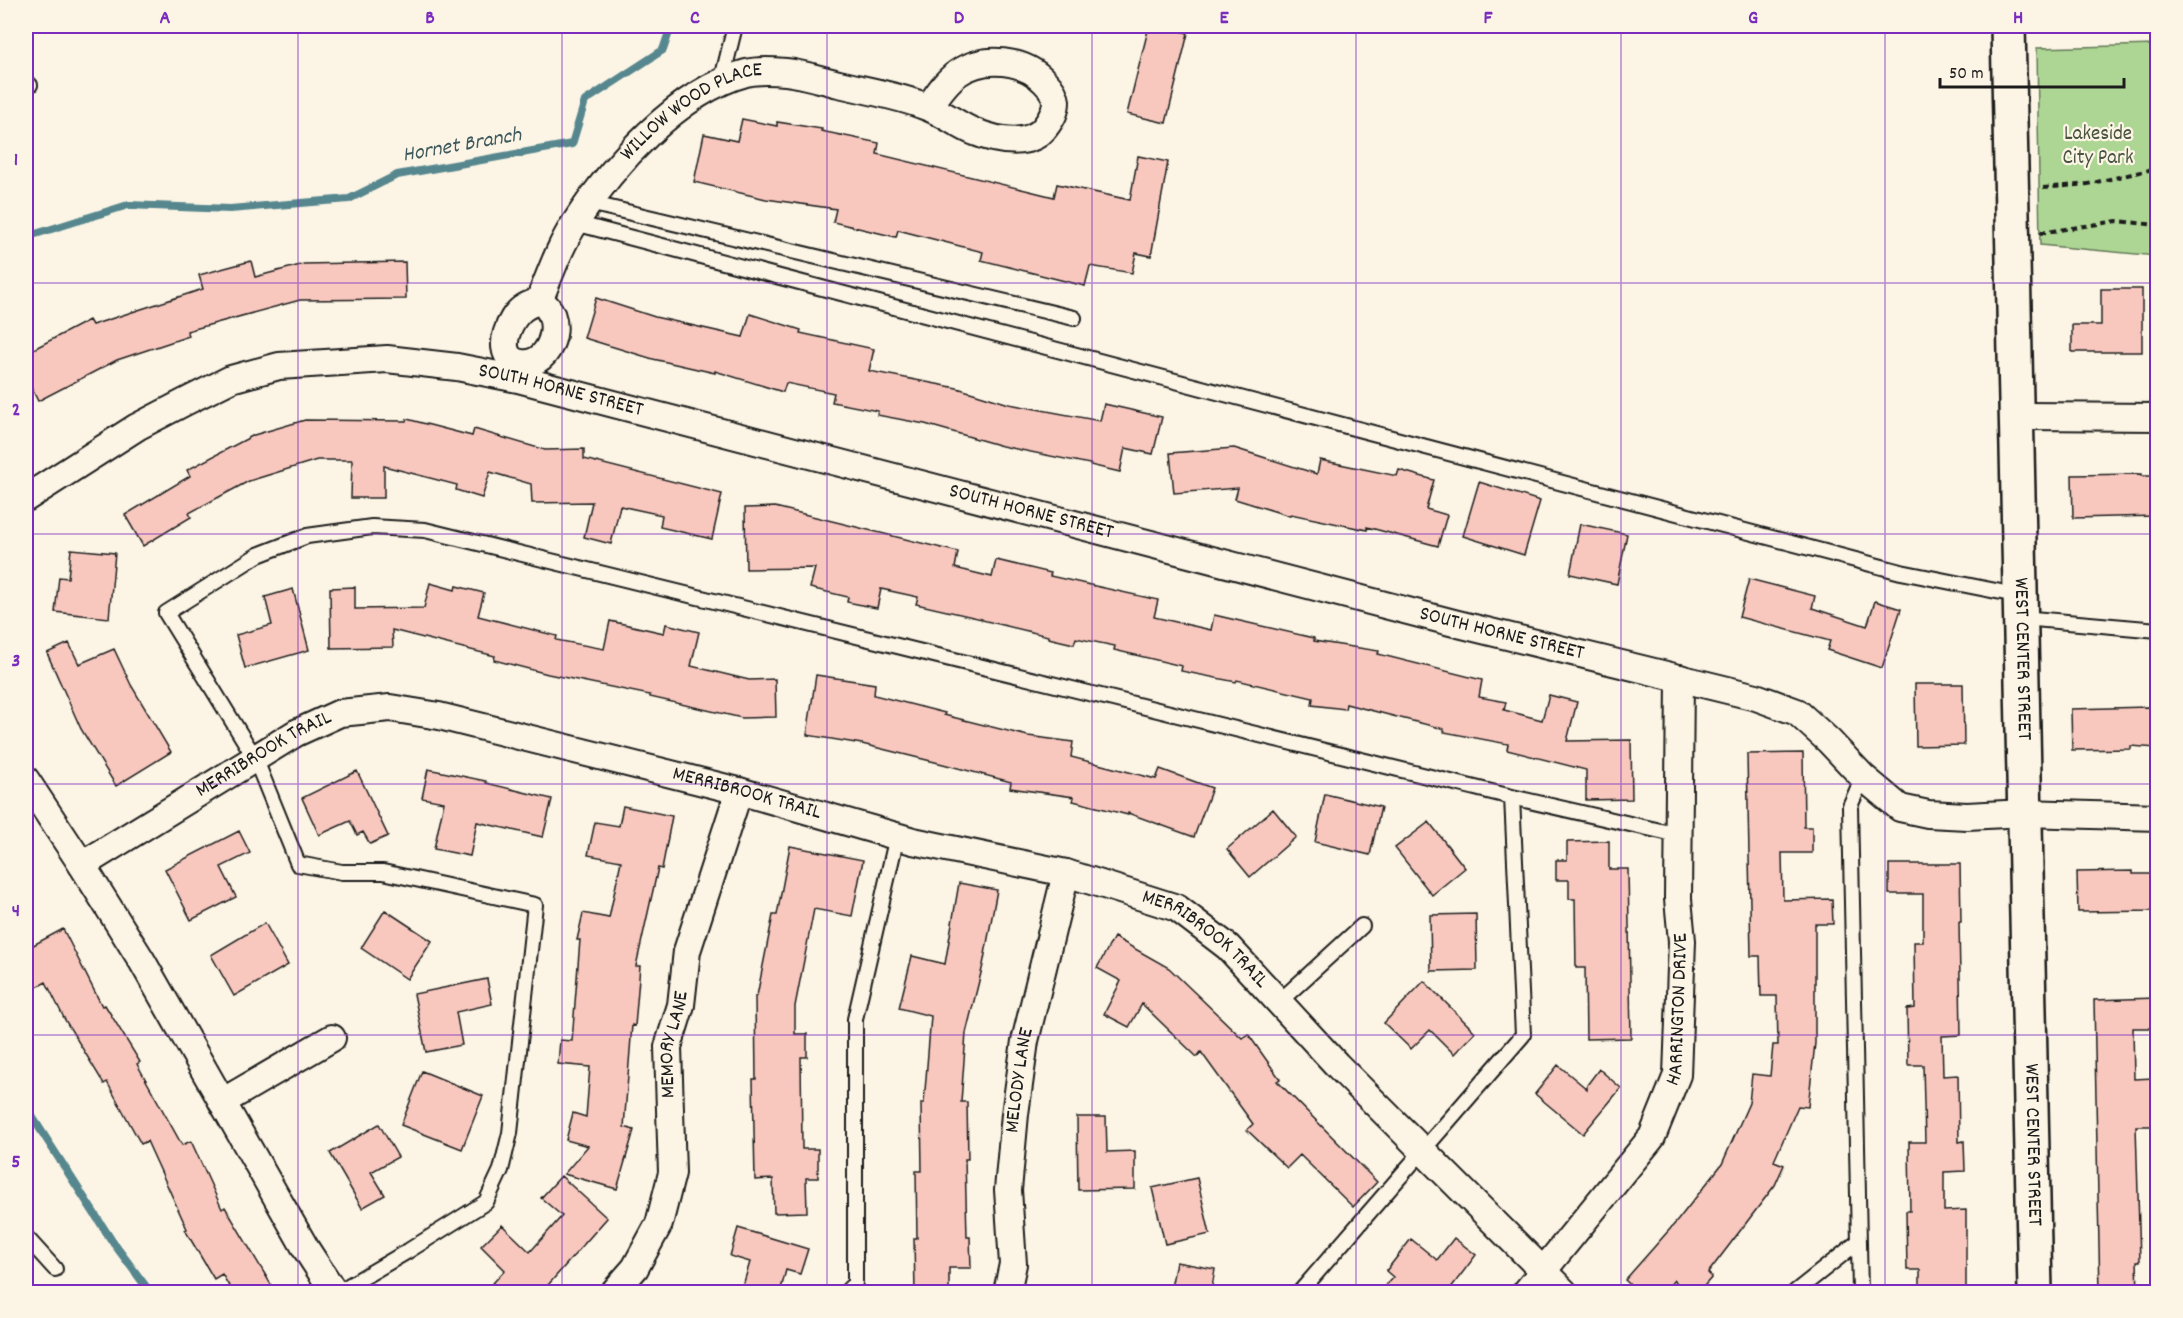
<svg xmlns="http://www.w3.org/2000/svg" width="2183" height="1318" font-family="Dekko,sans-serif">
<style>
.green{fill:#add694;stroke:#647958;stroke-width:1.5}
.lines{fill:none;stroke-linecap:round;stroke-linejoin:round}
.stream{stroke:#57878e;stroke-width:8}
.building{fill:#f8c8bf;stroke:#1c1c1c;stroke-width:1.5}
.lane-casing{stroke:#1c1c1c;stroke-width:18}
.street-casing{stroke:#1c1c1c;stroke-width:30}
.secondary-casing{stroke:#1c1c1c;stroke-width:38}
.path{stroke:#1c1c1c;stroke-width:4;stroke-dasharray:6 4.5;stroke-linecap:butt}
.lane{stroke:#fcf5e5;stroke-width:14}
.street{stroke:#fcf5e5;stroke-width:26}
.secondary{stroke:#fcf5e5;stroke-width:33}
.grid{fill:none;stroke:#7b2cbf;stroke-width:1.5;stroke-opacity:0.55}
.labels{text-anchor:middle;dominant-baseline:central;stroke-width:4.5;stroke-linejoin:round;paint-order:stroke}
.street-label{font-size:21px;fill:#1c1c1c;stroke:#fcf5e5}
.park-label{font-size:21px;fill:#485440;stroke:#fcf5e5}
.water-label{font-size:22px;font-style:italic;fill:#3f5a5e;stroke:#fcf5e5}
.neatline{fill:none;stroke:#7b2cbf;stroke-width:2}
.grid-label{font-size:20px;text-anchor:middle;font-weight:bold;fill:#7b2cbf}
</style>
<rect width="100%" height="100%" fill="#fcf5e5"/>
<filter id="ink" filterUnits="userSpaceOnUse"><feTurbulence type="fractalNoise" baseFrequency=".0167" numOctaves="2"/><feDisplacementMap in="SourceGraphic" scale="12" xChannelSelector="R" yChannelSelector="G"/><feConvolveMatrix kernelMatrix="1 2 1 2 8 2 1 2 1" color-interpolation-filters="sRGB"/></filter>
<g filter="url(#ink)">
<path class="green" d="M2157 45V256L2040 245 2037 48Z"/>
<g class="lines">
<path class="stream" d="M26 237 128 205 230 209 349 199 397 175 572 144 585 101 663 50 671 26
M26 1103 33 1118 112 1241 150 1292"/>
</g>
<path class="building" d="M1149 26H1159L1188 33 1166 123 1127 114Z
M742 119 777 126V122L822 129 821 131 879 143 877 154 1054 197 1057 184 1130 200 1138 156 1168 162 1151 256 1136 253 1132 273 1090 266 1085 286 981 260 983 252 898 230 896 237 833 222 836 209 766 199 694 182 704 134 737 141Z
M251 261 255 277 304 264 405 262 406 299 300 300 187 331 189 336 117 360 38 401 26 377V353L89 320 92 325 203 289 199 275Z
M2101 289H2142V352H2072V325H2101Z
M596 298 655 317 743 337 750 314 801 330 800 333 874 349 869 371 957 388 1009 404 1100 421 1104 404 1162 417 1153 454 1125 448 1120 472 1090 465V464L1002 446 925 424 877 415 878 411 832 402 834 393 786 383 783 392 715 371V373L653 359 584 338Z
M407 419 472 436 474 429 545 450 584 449V459L722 494 712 539 660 527 662 515 620 506 611 544 584 537 592 502 532 503 531 484 490 472 482 498 456 490 457 485 384 466V498H351L352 460H317L249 481 189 513 191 517 143 546 125 515 190 476 187 470 254 435 305 420 406 421Z
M1234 448 1317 474 1320 460 1397 476 1399 470 1434 480 1426 509 1447 515 1438 546 1367 527V530L1291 514 1290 516 1235 499 1238 488 1174 493 1170 453Z
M2141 474V476H2157V516L2073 518 2072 475Z
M1479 482 1540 501 1524 555 1463 536Z
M775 507 958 552 955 568 992 577 996 560 1051 573 1050 576 1158 600 1154 617 1211 630 1214 615 1314 638V641L1379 651 1378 654 1482 680 1479 697 1506 702 1504 710 1542 720 1549 695 1577 702 1567 741 1631 740 1632 799 1586 800V770L1507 750 1508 744 1444 732V729L1346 704 1345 709 1312 705 1313 698 1237 680 1236 682 1181 671 1182 666 1114 650 1115 646 1076 638 1074 644 1048 638V636L982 620V619L916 604 918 597 881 589 877 608 847 602 848 597 810 588 815 568 746 569 745 508Z
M1580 524 1627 534 1617 584 1570 574Z
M71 549 115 553 109 618 55 612 59 577 68 578Z
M1749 579 1815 596 1812 608 1867 626 1875 601 1901 609 1882 668 1827 650 1830 641 1739 617Z
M430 583 455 590 456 586 484 593 478 616 557 636 556 640 604 649 610 621 664 633 666 624 699 632 691 666 749 680 775 679 776 717 742 718 650 697V695L548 674 494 660 495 656 392 630 393 647 331 648 330 588 355 587V609L424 608Z
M293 589 309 650 245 668 236 635 272 625 265 597Z
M69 643 79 664 114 649 131 685 171 752 116 786 81 729 47 653Z
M816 675 875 684 874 695 945 713 944 715 1028 736 1073 742 1071 757 1156 779 1160 769 1212 788 1194 837 1128 813V815L1073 801 1074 797 1010 788 1011 782 943 764 862 744 807 735Z
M1915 684H1963L1964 745 1916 746Z
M2148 707 2157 708V748L2131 746V749L2072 750 2071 709Z
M1803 753 1804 827H1812V853H1782L1783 900 1832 899 1833 924H1815V1043L1808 1107 1798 1106 1774 1161 1784 1165 1775 1185 1708 1273 1712 1277 1698 1293H1688L1674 1280 1663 1293H1639L1625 1280 1678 1220 1722 1164 1749 1103 1752 1074 1770 1076 1773 1045H1778L1777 996H1761L1760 956H1751L1747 754Z
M428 769 486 781V783L552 799 543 837 477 822 470 856 434 849 444 802 422 798Z
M357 771 388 836 370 844 363 832 357 835 350 821 319 835 302 798Z
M1325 794 1381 807 1370 855 1315 842Z
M623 806 672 816 662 869 658 868 636 966H640L635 1026 632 1025 624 1127 634 1130 617 1189 564 1174 588 1146 566 1140 573 1113 586 1117 590 1067 558 1064 560 1040 572 1041 580 940H577L583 913 609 918 621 861 588 855 595 822 619 826Z
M1273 809 1296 837 1250 877 1227 849Z
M1429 822 1465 868 1432 895 1395 848Z
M239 831 250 853 221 867 236 897 191 920 165 869Z
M1609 841V869H1628L1631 1038 1586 1039 1585 968H1576L1575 899H1569V880H1556V860H1567V842Z
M790 846 863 860 852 916 814 909 795 1006V1034H807V1057H801L802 1149H818V1178H806L807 1212 774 1213 773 1179 755 1180 753 1079H756L755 996H757L773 915H777Z
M1889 864H1960L1961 922H1959L1961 1035 1942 1036 1943 1076 1958 1075 1959 1142 1964 1141 1965 1171 1944 1172V1211L1966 1210V1293H1920V1270H1907L1906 1211H1910L1909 1142H1925L1923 1065H1908L1907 1009 1915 1008 1914 942H1923V894H1889Z
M2133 871V874H2157V911L2078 912 2077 872Z
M959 883 997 890 983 965 966 1033 961 1102H967L968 1159H965L967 1237H970L971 1268H949V1293H915L914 1238H917L916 1171H922L921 1103H924L931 1016 899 1008 912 956 945 964Z
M385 910 432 941 407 979 361 948Z
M1476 914 1477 970 1431 971 1430 915Z
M265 923 288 965 234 996 211 955Z
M63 929 102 1006 105 1005 140 1062 137 1064 182 1145 191 1141 222 1209 225 1207 276 1293H233L222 1274 214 1279 185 1230 187 1229 147 1141 141 1144 107 1082 104 1084 65 1020 46 982 26 993V949Z
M1114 937 1169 968 1242 1038 1248 1034 1280 1079 1277 1081 1377 1182 1353 1207 1300 1155 1287 1168 1247 1130 1253 1124 1201 1052 1197 1057 1142 1004 1129 1027 1104 1014 1121 981 1097 968Z
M487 979 492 1004 456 1012 462 1045 426 1052 414 994Z
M1424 981 1475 1032 1454 1054 1430 1030 1411 1049 1384 1023Z
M2157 998V1028H2133L2134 1079 2154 1078 2155 1126H2136L2140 1261H2137L2138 1293H2100L2094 1000Z
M1558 1065 1587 1089V1085L1599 1069 1621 1088 1583 1134 1535 1094Z
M422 1071 483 1096 462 1149 401 1125Z
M1077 1117H1106L1107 1152 1135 1151V1189L1078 1190Z
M379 1124 398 1157 371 1172 385 1195 362 1208 330 1153Z
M561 1176 607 1218 541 1293H484L505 1270 481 1246 502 1225 530 1252 562 1216 541 1198Z
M1197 1178 1210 1234 1165 1244 1152 1188Z
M738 1228 808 1249 800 1274 786 1270 780 1293H752L742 1289 750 1262 730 1256Z
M1454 1238 1476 1255 1447 1293H1379L1393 1277 1386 1271 1411 1239 1437 1260Z
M1176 1262 1215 1269 1211 1293H1170Z"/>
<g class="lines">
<g class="lane-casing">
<path id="lane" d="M721 83 735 26
M26 84 30 85
M589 203 1074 318
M575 223 1901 572 2021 596
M2022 618 2158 630
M1280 1001 1362 926
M26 1237 55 1269
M338 1292 408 1251 486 1202 501 1170 510 1133 535 905 383 872H342L298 864 255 758 166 613 258 555 307 536 372 527 425 530 1512 797 1678 835
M846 1292 855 1283V1019L897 836
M1300 1292 1523 1035 1512 797
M1795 1292 1858 1242
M1860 1292 1850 806 1863 777"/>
</g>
<g class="street-casing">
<g id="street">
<path id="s1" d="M539 301C564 313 555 359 528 363 521 364 516 363 511 359 497 347 510 318 522 309 527 305 533 303 539 301 550 275 559 247 575 223 612 166 678 91 746 73 757 70 775 71 786 72 804 74 822 80 839 84 868 91 900 96 927 107 944 113 959 126 975 132 997 141 1031 148 1046 126 1052 118 1056 111 1056 101 1055 93 1050 87 1045 82 1024 59 984 55 958 73 946 81 937 95 929 107"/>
<path d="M2017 416 2158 417"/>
<path id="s2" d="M26 498 137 427 185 402 231 379 279 366 387 359 457 367 518 379 1454 623 1756 697 1797 712 1829 741 1863 777 1900 808 1928 814 1967 816 2025 813 2158 817"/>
<path d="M26 780 82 865 142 961 306 1249 334 1292"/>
<path id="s3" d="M82 865 296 733 340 713 390 708 439 716 739 791 913 841 1066 873 1177 908 1228 947 1337 1065 1564 1292"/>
<path d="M222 1102 332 1038"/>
<path id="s4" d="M614 1292 635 1268 659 1224 672 1173 668 1047 681 1005 687 951 739 791"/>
<path id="s5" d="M1007 1292 1013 1264 1008 1190 1015 1114 1025 1041 1066 873"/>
<path id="s6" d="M1526 1292 1652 1137 1677 1075 1682 941 1678 899 1680 678"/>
</g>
</g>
<g class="secondary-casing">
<g id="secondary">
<path id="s7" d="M2008 26 2035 1292"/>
</g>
</g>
<path class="path" d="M2043 188 2088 184 2158 168
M2040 233 2117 221 2158 225"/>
<use href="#lane" class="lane"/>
<use href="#street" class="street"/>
<use href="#secondary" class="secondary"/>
</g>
</g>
<path class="grid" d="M298 26V1292M562 26V1292M827 26V1292M1092 26V1292M1356 26V1292M1621 26V1292M1885 26V1292M26 283H2158M26 534H2158M26 784H2158M26 1035H2158"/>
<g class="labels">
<g class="street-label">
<text stroke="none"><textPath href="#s1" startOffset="424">WILLOW WOOD PLACE</textPath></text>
<text stroke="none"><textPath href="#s2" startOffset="572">SOUTH HORNE STREET</textPath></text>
<text stroke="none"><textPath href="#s2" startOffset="1058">SOUTH HORNE STREET</textPath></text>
<text stroke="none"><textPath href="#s2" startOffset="1544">SOUTH HORNE STREET</textPath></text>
<text stroke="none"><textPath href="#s7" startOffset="633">WEST CENTER STREET</textPath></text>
<text stroke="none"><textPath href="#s3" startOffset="213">MERRIBROOK TRAIL</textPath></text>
<text stroke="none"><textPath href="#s3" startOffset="717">MERRIBROOK TRAIL</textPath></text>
<text stroke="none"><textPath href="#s3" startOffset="1203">MERRIBROOK TRAIL</textPath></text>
<text stroke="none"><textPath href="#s6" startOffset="332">HARRINGTON DRIVE</textPath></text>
<text stroke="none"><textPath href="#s4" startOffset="264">MEMORY LANE</textPath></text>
<text stroke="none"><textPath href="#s5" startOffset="213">MELODY LANE</textPath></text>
<text stroke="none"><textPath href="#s7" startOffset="1119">WEST CENTER STREET</textPath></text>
</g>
<g class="park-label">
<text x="2098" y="135">Lakeside<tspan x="2098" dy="24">City Park</tspan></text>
</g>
<g class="water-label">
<text transform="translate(462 146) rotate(-10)">Hornet Branch</text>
</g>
</g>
<rect width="2183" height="1318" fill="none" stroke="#fcf5e5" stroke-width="66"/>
<path d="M1940 78v9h184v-9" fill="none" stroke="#1c1c1c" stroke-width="3"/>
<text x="1949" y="78" font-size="18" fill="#1c1c1c" stroke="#fcf5e5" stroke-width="4.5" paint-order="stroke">50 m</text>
<rect x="33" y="33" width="2117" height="1252" class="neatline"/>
<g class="grid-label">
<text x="165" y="23">A</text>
<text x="430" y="23">B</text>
<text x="695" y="23">C</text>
<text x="959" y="23">D</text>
<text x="1224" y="23">E</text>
<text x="1488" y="23">F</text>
<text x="1753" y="23">G</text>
<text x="2018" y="23">H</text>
<text x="16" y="165">1</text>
<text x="16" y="415">2</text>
<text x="16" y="666">3</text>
<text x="16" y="916">4</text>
<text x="16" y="1167">5</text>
</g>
</svg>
